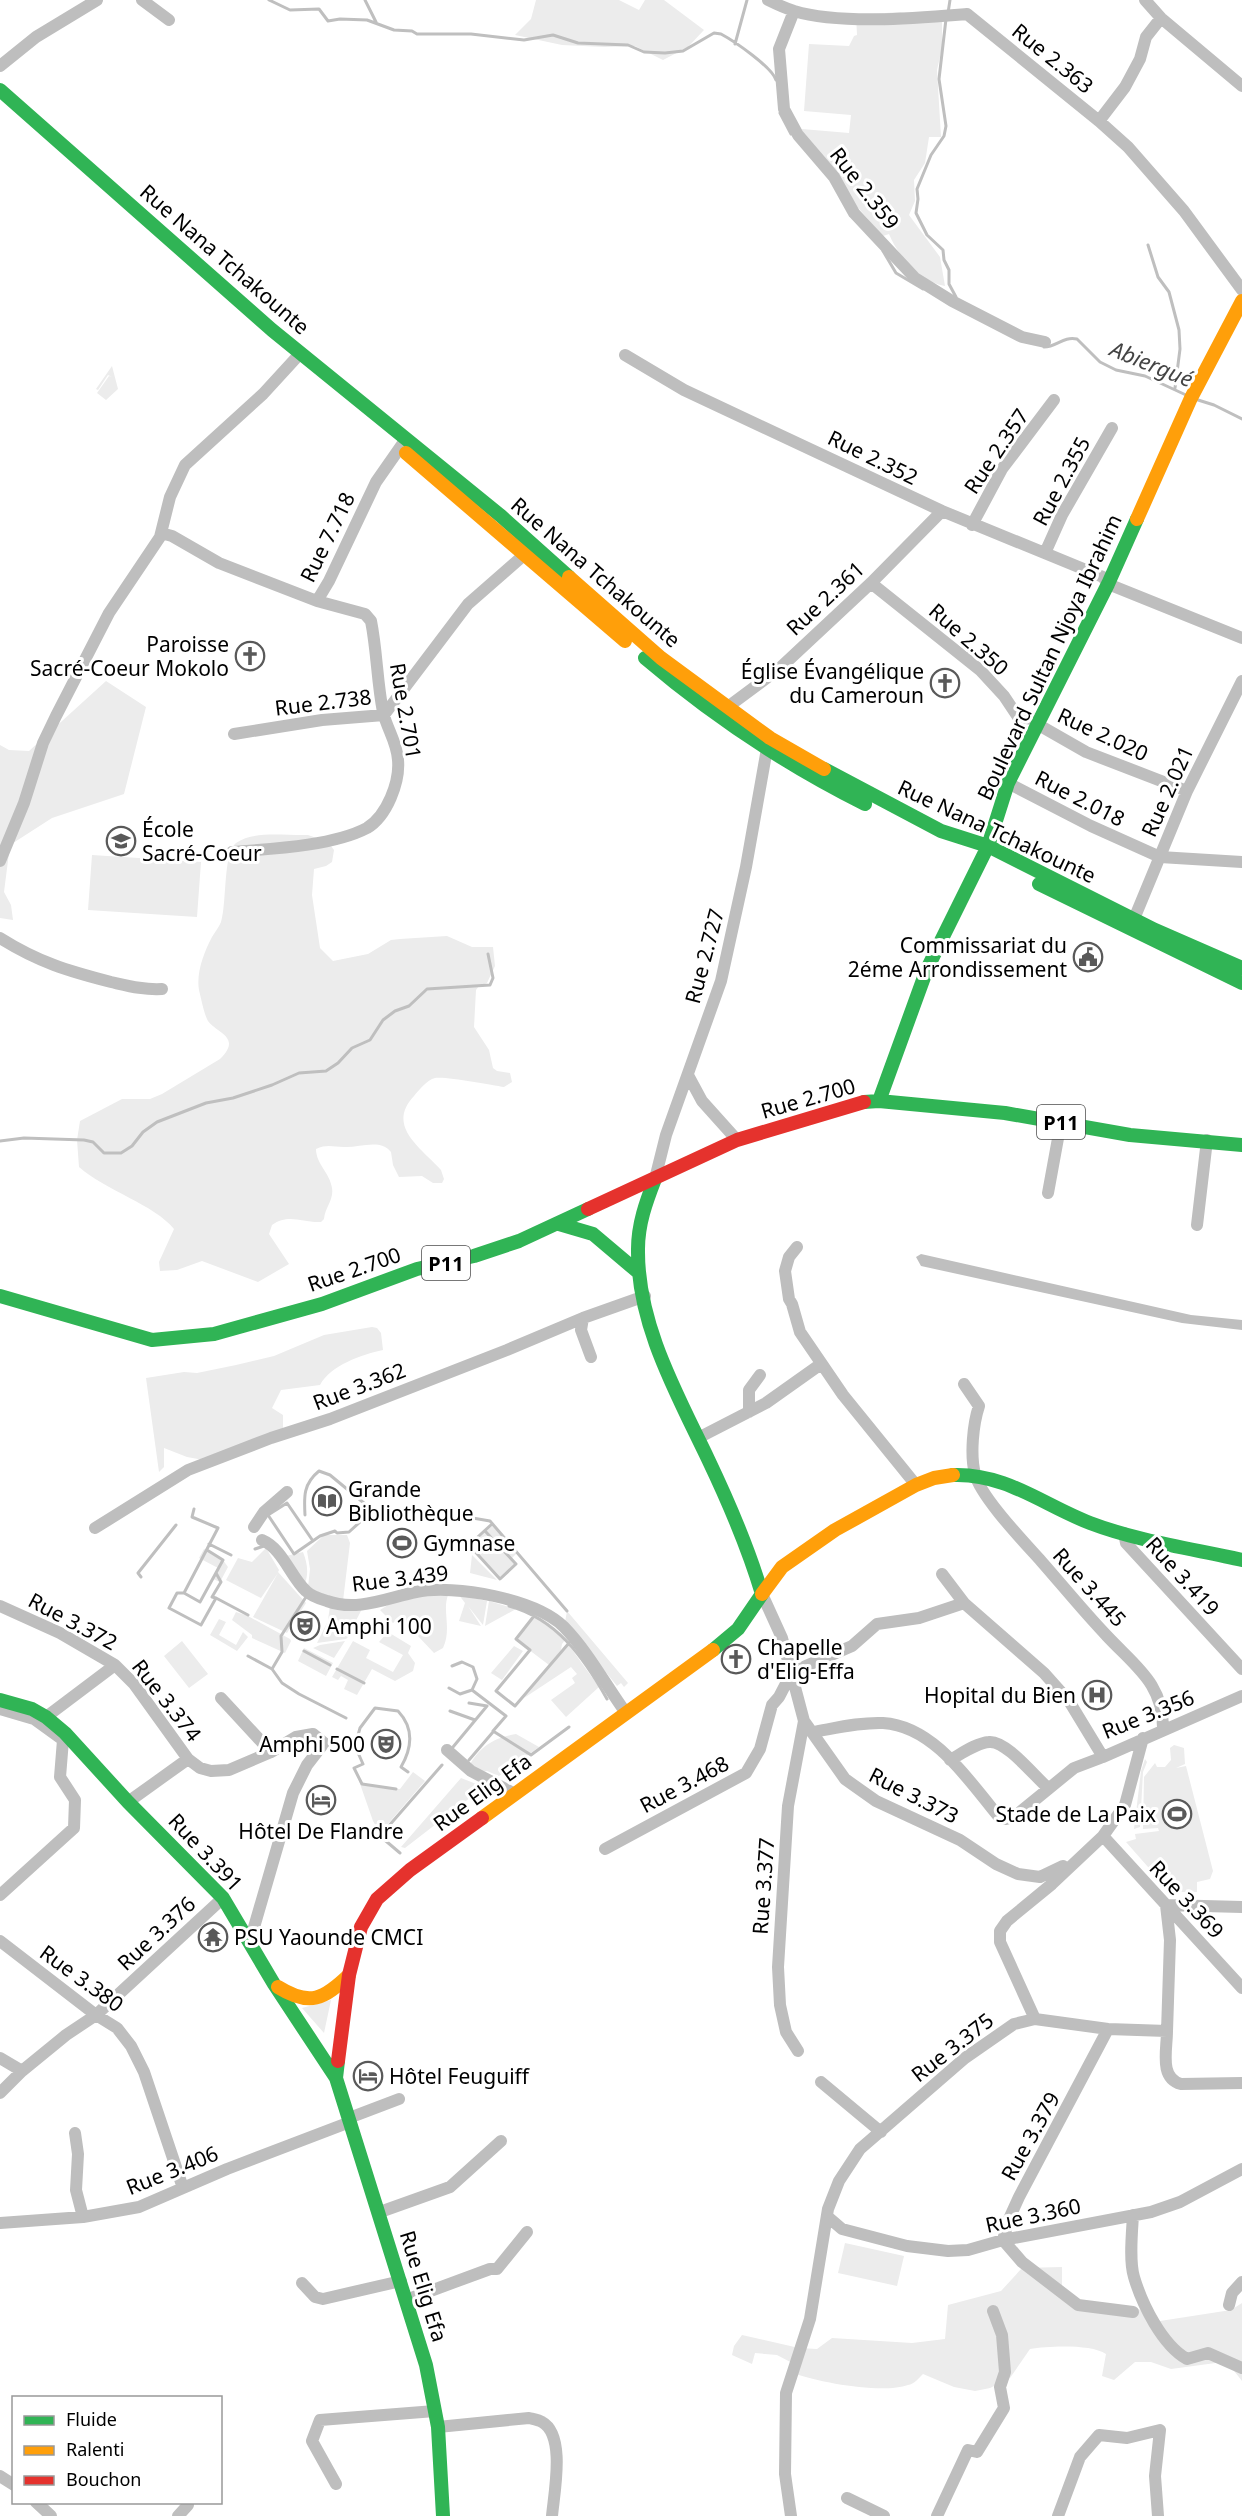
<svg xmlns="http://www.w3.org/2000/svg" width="1242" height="2516" font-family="'Noto Sans',sans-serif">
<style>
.green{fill:#ececec}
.water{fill:#bfbfbf}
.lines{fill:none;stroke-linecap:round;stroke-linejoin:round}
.stream{stroke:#bfbfbf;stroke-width:3}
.street{stroke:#bebebe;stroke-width:12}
.fast{stroke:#30b455;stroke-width:14}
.slow{stroke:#ff9f0a;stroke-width:14}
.jam{stroke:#e5322d;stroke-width:14}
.labels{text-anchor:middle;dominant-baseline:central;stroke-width:6;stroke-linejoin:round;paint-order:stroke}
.shield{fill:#fff;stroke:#4c4c4c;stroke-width:1.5}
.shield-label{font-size:20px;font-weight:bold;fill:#000}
.street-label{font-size:21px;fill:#000;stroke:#fff}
.poi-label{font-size:21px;fill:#000;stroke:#fff;text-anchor:start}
.water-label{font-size:22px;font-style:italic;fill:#444;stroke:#fff}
</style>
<rect width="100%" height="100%" fill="#fff"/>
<path class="green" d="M536 0H619L639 10 645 0H664L704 30 688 47 663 60 635 46 604 47 562 45 515 35 531 19Z
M900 12 942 22V48L937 70 941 137H929L925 163 914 180 915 201 909 215 940 257 945 286C920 282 898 256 889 234L883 236 880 233 847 195 803 135 802 129 849 133 851 115 804 111 809 44 849 46 854 36 857 35 856 15Z
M112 366 118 389 106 400 97 393 109 376 112 377 108 375 98 390 96 389Z
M106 681 146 707 124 794 52 818 10 845 4 892 11 905 13 920 0 918V745L9 750 29 751Z
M308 835 328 842 334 850 332 862 326 866 314 869 312 895 320 948 333 961 368 954 391 940 400 939 447 936 472 947H493L495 966 487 983 479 986 476 990 474 1027 489 1050 493 1068 497 1071 510 1073 512 1082 504 1087C491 1085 445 1076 435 1078 427 1080 419 1090 414 1096 386 1126 420 1147 441 1170L444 1179 442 1183H433L422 1176 399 1177 393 1165 391 1152C380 1138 359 1148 344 1147 333 1147 327 1144 316 1149 316 1164 330 1173 332 1188 334 1200 325 1207 324 1219L321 1222C302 1223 289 1213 272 1225L269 1234 289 1264 258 1282 202 1261 177 1270 160 1271 159 1262 174 1229C155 1205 105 1190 79 1167L77 1140 80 1121 122 1099H150L162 1094 220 1059C242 1037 218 1034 208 1021 204 1014 201 998 199 990 196 973 204 952 212 937 215 932 219 927 221 922 227 903 223 852 236 843 254 830 287 836 308 835Z
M92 855 201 862 197 917 88 910Z
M372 1327 377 1328 381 1333 383 1350C361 1355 331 1365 320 1385L281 1390 272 1408 283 1415V1429L209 1461 187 1457 164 1448V1467L159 1472 146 1378 184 1372 197 1373 236 1365 274 1356 324 1335Z
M493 1525 517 1553 511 1559 516 1564 500 1579 469 1545 485 1531 501 1548 486 1531Z
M324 1535H347L350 1543 343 1601 329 1598 308 1587 310 1569 307 1551Z
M266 1548 279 1570 278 1572 306 1603 287 1633 253 1617 278 1573 261 1598 226 1580 238 1558 252 1562Z
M204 1549 223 1560 228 1567 220 1582 213 1579 218 1568 199 1558Z
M303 1552C307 1562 309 1573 305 1583L286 1556Z
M472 1555 497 1580 470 1573Z
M426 1594 448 1595C442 1611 452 1629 443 1648L434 1653 400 1617 393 1623 380 1610 391 1603Z
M459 1595 487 1601 483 1625 468 1606 481 1626 459 1621 465 1603Z
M489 1601 516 1609 485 1626Z
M330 1606 362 1609 350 1632 328 1620Z
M567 1611 628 1683 624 1687 621 1683 617 1686 565 1622Z
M236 1612 248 1616 290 1639 291 1641 285 1653 252 1638V1635L232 1620Z
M534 1616 565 1640 562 1644 561 1650 549 1665 516 1640Z
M219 1619 226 1622 219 1635 236 1645 243 1632 248 1637 237 1651 210 1635Z
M327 1623 349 1636 346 1639 317 1643Z
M388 1632 411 1646 408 1653 415 1663 413 1671 395 1681 372 1669 357 1695 344 1689 348 1680 341 1676 338 1680 332 1677 353 1641 370 1650 366 1658 393 1672 403 1655 379 1642Z
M182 1641 208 1674 189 1688 164 1656Z
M345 1641 334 1658 313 1648 320 1645Z
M568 1644 599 1687 566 1717 551 1700 575 1683 572 1678 577 1674 571 1667 524 1698Z
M514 1646 523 1651 502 1680 491 1673Z
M304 1648 333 1663 326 1676 298 1661Z
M516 1734 539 1747 499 1776 487 1771 482 1772 470 1764C482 1745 494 1738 516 1734Z
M1174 1745 1184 1748 1185 1764 1176 1768 1186 1766 1213 1871 1210 1879 1197 1882V1892H1170L1126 1842 1136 1839 1135 1834 1159 1831 1158 1828 1143 1829 1144 1777 1155 1763 1157 1767H1165L1171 1760 1170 1748Z
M1145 1759 1147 1762 1143 1772 1140 1827 1134 1829 1141 1771Z
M413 1772 425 1781 380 1833 373 1821 359 1781 379 1788 400 1789Z
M461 1778 484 1787 405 1848 401 1847Z
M331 2000 324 2033 302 2008Z
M845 2243 904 2256 897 2286 838 2273Z
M1062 2267V2294L1077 2304 1135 2307 1160 2321 1231 2310 1242 2303V2381L1231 2367 1223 2362 1171 2369 1151 2362H1135L1114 2380 1102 2376 1106 2354C1091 2344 1049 2346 1030 2349L1010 2378 990 2388 975 2391 954 2387 923 2374C919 2378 914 2384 908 2385 883 2394 822 2383 796 2374V2365L777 2355 755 2353 752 2364 732 2355 734 2346 742 2335 799 2348 817 2349 832 2338 912 2343 945 2339 948 2305 1001 2291 1022 2268Z"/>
<path class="water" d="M921 1254 1191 1315 1242 1320V1330L1182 1323 921 1266 916 1257Z"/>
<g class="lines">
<path class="stream" d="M269 0 290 10 319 9 328 21 340 19 367 20 394 30 412 31 417 34H471L524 40 553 35 578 43 628 45 644 52 665 53 683 51 714 33 721 34C734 41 772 67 776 80
M365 0 376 22
M948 13 950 0
M946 19 939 79 946 126 944 136 931 155 917 189 918 199 916 213 927 235 943 250 944 260 949 270V284L956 297
M735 44 747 0
M780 113 791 134
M1148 245 1158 277 1169 292 1179 330 1180 349 1175 388
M883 251 896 273 923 289
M1044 347C1057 347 1063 336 1077 339L1100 362 1116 370 1145 376 1186 395
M1198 400 1214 405 1242 419
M0 1141 24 1138 84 1140 93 1142 104 1153H121L132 1146 143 1132 157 1122 206 1103 233 1098 272 1085 299 1073 326 1071 338 1063 352 1048 370 1040 383 1020 395 1011 409 1006 427 989 490 985 493 978 488 954
M194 1509 192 1517 218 1528 184 1593H177L169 1608 201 1625 216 1598 212 1597 221 1582 216 1573
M305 1515C304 1497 303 1484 319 1471L330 1475 382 1518 432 1511 490 1521 567 1611
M485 1531 516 1564 500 1579 469 1545 492 1524
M313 1541 287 1503 268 1515 294 1554 320 1536 335 1531 337 1533 349 1532 372 1511
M209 1544 231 1555
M255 1549 264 1546
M141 1577 138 1573 176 1525
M184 1593 200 1602 223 1560 207 1550
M216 1598 248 1615
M509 1606C557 1619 584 1658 607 1699
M534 1616 516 1639 530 1650 496 1691 515 1706 569 1643
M304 1651 330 1665
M248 1656 272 1669 282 1683 299 1694 346 1718
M272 1669 282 1652 281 1636 306 1597
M337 1669 364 1683
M449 1688 460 1694 472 1690 477 1679 473 1667 462 1662 452 1666
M472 1690 506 1716 493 1731 531 1755 569 1727
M450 1711 475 1720
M453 1747 487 1706 469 1703
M469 1760 493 1732
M396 1789 362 1784 354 1768 363 1764 355 1746 360 1728 375 1708 398 1711C414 1728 412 1748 401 1767L408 1772
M400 1853 380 1836 442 1765"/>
<path class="street" d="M142 0 169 20
M768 0C776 4 785 8 794 11 841 25 918 18 967 14L1099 121 1128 147 1184 211 1242 290
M1145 0 1161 18 1242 86
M794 11 779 49 784 109 798 135 834 177 854 213 915 278 952 301 1022 337 1045 342
M0 66 36 37 97 0
M1099 121 1125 87 1140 59 1146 37 1161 18
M625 355 684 390 942 511 1103 577 1108 584 1242 638
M972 525 1002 469 1054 400
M161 533 172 536 219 563 317 601 329 581 376 482 406 439
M1045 553 1062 515 1112 428
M871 583 980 670 1004 696 1018 717 1033 719 1037 724 1086 752 1187 791
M729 706 780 668 871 583 942 511
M234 734 322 720 384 715 468 604 524 555
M1008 783 1091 826 1160 857 1242 862
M232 852C271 849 333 846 367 828 387 816 400 782 398 760 397 742 387 729 383 712 377 682 377 651 371 621L365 614 317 601
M0 861 24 803 43 743 56 716 109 613 160 537 170 497 185 465 263 394 296 358
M1134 919 1187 791 1242 681
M0 938C38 962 68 971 111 982 129 986 144 990 162 989
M688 1075 702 1101 737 1140
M655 1179 666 1135 721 981 746 867 768 743
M1048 1193 1061 1122
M1197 1225 1207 1140
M797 1247 789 1257 785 1271 789 1299 792 1304 800 1332 843 1395 916 1485
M583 1318 581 1330 591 1357
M964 1384 979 1406C973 1424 970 1455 975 1474 980 1496 1024 1542 1041 1561 1063 1586 1084 1612 1107 1636 1136 1667 1164 1684 1163 1730
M749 1412V1390L760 1375
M698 1438 766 1403 821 1364
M254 1527 264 1512 287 1492
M95 1528 188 1470 271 1438 330 1419 507 1350 583 1318 645 1296
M1124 1533 1126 1543 1242 1669
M262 1540C283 1549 290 1576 306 1591 311 1596 320 1599 327 1601 357 1612 387 1598 416 1592 455 1584 536 1599 564 1627 589 1653 605 1684 626 1713
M942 1574 964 1603
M762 1594 782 1638 804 1721 845 1779 876 1801 960 1840 996 1864 1018 1874 1040 1877 1063 1866
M0 1606 60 1633 115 1665 46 1717
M115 1665 134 1684 188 1759 200 1768 211 1771 229 1770 271 1752 221 1698
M0 1709 34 1719 63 1740 60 1777 75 1800 74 1828 0 1895
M813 1732C836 1728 860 1722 883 1723 934 1726 969 1781 999 1817L1006 1819 1014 1817 1074 1768 1103 1757
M447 1750 471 1771 515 1794
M950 1760C961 1754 976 1743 989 1742 1006 1740 1035 1777 1048 1788
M128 1802 188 1759
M1103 1836 1242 1988
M605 1849 746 1773 760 1749 772 1705 779 1697 792 1672 852 1646 877 1624 919 1618 964 1603 1044 1673 1069 1701 1103 1757 1242 1696
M0 1941 96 2015 117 2028 131 2046 144 2072 183 2188
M250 1941 293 1793 307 1765 324 1743 313 1734 296 1737 271 1752
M1035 2019 1108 2029 1167 2031 1170 1940 1166 1905 1242 1907
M1108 2029 1019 2197 1009 2219 1003 2240 1022 2262 1078 2305 1133 2312
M1167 2031C1167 2050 1159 2078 1181 2084L1242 2083
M798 2051 786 2032 780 2005 778 1967 788 1806 804 1721
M0 2058 22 2071 66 2035 96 2015 223 1898
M821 2082 881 2132
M0 2093 22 2071
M349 2118 399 2099
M75 2133 78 2154 76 2190 83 2217
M380 2212 450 2187 501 2141
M1133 2215C1132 2233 1129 2261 1134 2277 1142 2304 1162 2345 1187 2359L1208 2353 1242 2368
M828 2217 842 2229 907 2246 948 2251 968 2250 1003 2240 1151 2212 1180 2202 1242 2169
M0 2223 83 2217 139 2207 227 2169 350 2122
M302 2283 315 2297 323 2299 401 2281
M406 2300 490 2269H497L527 2232
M1229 2305 1232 2293 1242 2282
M438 2427 529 2418C533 2419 539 2420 542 2422 566 2435 554 2493 552 2516
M0 2476 14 2485
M336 2484 312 2441 320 2420 435 2411
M847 2498 884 2516
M36 2502 51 2516
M178 2516 188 2505
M791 2516 785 2474 786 2393 810 2319 828 2209 839 2181 860 2149 965 2058 1014 2024 1035 2019 1000 1942V1931L1007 1921 1052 1884 1103 1836 1125 1805 1143 1738
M937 2516 968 2450 977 2452 1004 2408 1000 2387 1005 2372 1002 2335 993 2311
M1058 2516 1080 2457 1099 2435 1127 2438 1160 2430 1155 2476 1158 2516"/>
<path class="fast" d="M0 90 272 330 501 516 569 577
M645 658C713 716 785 764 865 804
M824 769 941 831 988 846 1155 930 1242 968
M1039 884 1242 983
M879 1101 927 969 988 846 1008 783 1108 584 1137 519
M864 1102 879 1101 1005 1113 1130 1135 1242 1145
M655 1179C646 1202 638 1224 638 1249 637 1324 677 1394 708 1459 729 1503 748 1547 762 1594L738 1629 713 1650
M559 1224 593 1234 638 1272
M0 1296 152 1340 214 1334 322 1304 417 1269 474 1256 519 1241 588 1209
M953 1475C1006 1473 1043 1505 1090 1523 1137 1541 1193 1549 1242 1560
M0 1700 32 1709 46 1717 65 1733 128 1802 223 1898 274 1984 336 2078
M338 2061 336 2078 426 2365 438 2427 443 2516"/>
<path class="slow" d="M406 453 625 641
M1137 519 1191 398 1242 301
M569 577 661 658 770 738 824 769
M762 1594 782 1567 835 1530 916 1485 934 1478 953 1475
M482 1818 713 1650
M278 1987C310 2007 324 1999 349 1975"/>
<path class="jam" d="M588 1209 737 1140 864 1102
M338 2061 349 1975 361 1927 377 1899 410 1870 482 1818"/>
</g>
<defs>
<g id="church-ring" transform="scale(1.5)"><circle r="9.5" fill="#fff" stroke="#595959" stroke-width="1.5"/><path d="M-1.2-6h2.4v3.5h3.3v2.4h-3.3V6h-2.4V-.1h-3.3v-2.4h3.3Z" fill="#595959"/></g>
<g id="school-ring" transform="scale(1.5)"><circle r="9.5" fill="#fff" stroke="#595959" stroke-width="1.5"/><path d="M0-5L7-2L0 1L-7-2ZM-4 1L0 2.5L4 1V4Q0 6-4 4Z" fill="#595959"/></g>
<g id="civic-ring" transform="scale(1.5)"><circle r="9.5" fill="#fff" stroke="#595959" stroke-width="1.5"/><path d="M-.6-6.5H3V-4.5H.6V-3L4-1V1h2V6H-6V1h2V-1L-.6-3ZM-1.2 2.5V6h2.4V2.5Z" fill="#595959"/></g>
<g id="library-ring" transform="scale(1.5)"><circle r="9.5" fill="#fff" stroke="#595959" stroke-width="1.5"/><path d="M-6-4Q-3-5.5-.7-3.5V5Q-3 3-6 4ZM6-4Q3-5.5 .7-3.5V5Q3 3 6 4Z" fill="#595959"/></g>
<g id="stadium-ring" transform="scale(1.5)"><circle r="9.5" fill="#fff" stroke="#595959" stroke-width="1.5"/><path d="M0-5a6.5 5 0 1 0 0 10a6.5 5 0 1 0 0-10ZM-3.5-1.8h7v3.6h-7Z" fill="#595959"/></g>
<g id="theatre-ring" transform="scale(1.5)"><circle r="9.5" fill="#fff" stroke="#595959" stroke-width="1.5"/><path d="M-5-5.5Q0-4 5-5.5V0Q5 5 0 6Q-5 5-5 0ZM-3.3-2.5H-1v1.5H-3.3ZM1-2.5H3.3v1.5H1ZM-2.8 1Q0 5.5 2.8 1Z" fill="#595959"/></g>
<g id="hospital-ring" transform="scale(1.5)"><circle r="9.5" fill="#fff" stroke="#595959" stroke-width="1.5"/><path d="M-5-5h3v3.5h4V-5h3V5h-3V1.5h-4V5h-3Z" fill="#595959"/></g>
<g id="hotel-ring" transform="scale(1.5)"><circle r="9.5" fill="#fff" stroke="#595959" stroke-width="1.5"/><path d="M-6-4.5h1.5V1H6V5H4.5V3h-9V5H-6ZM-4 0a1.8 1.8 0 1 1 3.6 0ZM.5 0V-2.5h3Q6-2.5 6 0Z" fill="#595959"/></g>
<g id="temple-ring" transform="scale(1.5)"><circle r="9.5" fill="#fff" stroke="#595959" stroke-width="1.5"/><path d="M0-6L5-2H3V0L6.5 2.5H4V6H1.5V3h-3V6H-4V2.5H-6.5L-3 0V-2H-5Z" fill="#595959"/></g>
</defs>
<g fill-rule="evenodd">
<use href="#church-ring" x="250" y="656"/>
<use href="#church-ring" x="945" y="683"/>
<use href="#school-ring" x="121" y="841"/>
<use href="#civic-ring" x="1088" y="957"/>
<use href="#library-ring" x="327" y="1501"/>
<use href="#stadium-ring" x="402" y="1543"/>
<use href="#theatre-ring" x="305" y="1626"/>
<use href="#church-ring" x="736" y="1659"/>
<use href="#hospital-ring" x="1097" y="1695"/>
<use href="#theatre-ring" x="386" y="1744"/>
<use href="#hotel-ring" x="321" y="1800"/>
<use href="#stadium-ring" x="1177" y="1814"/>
<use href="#temple-ring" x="213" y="1937"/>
<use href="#hotel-ring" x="368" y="2076"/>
</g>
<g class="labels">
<g class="shield">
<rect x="1037" y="1105" width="48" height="34" rx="4.5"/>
<rect x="422" y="1246" width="48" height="34" rx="4.5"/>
</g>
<g class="shield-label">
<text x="1061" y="1122">P11</text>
<text x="446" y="1263">P11</text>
</g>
<g class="street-label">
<text transform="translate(1053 58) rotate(39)">Rue 2.363</text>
<text transform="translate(865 188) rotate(52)">Rue 2.359</text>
<text transform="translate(225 259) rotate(41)">Rue Nana Tchakounte</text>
<text transform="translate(996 451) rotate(-56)">Rue 2.357</text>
<text transform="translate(873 457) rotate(26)">Rue 2.352</text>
<text transform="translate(1061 481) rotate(-62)">Rue 2.355</text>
<text transform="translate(327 537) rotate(-64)">Rue 7.718</text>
<text transform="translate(596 572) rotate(41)">Rue Nana Tchakounte</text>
<text transform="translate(825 598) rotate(-43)">Rue 2.361</text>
<text transform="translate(969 639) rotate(41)">Rue 2.350</text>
<text transform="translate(1049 657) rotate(-65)">Boulevard Sultan Njoya Ibrahim</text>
<text transform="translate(323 702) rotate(-7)">Rue 2.738</text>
<text transform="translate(406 711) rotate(80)">Rue 2.701</text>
<text transform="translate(1103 734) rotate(25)">Rue 2.020</text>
<text transform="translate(1167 791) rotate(-66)">Rue 2.021</text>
<text transform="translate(1080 798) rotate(27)">Rue 2.018</text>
<text transform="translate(997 831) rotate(25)">Rue Nana Tchakounte</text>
<text transform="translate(704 956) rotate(-75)">Rue 2.727</text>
<text transform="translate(808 1098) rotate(-16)">Rue 2.700</text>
<text transform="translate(354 1269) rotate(-19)">Rue 2.700</text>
<text transform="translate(359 1386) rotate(-21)">Rue 3.362</text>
<text transform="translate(1183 1576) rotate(48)">Rue 3.419</text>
<text transform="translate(400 1578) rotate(-7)">Rue 3.439</text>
<text transform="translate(1090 1587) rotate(48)">Rue 3.445</text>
<text transform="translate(73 1621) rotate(28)">Rue 3.372</text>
<text transform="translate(167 1700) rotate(52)">Rue 3.374</text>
<text transform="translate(1148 1714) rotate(-22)">Rue 3.356</text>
<text transform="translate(684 1784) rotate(-28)">Rue 3.468</text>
<text transform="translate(482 1792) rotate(-36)">Rue Elig Efa</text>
<text transform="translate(914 1795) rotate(27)">Rue 3.373</text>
<text transform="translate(206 1852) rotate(47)">Rue 3.391</text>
<text transform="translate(763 1886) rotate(-86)">Rue 3.377</text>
<text transform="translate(1187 1899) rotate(47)">Rue 3.369</text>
<text transform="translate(156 1933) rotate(-43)">Rue 3.376</text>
<text transform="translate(82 1978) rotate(36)">Rue 3.380</text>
<text transform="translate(952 2047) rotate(-38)">Rue 3.375</text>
<text transform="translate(1030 2136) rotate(-61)">Rue 3.379</text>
<text transform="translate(172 2170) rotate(-22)">Rue 3.406</text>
<text transform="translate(1033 2215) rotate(-12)">Rue 3.360</text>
<text transform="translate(424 2286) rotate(73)">Rue Elig Efa</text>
</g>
<g class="poi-label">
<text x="229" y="644" text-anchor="end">Paroisse<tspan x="229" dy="24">Sacré-Coeur Mokolo</tspan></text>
<text x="924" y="671" text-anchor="end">Église Évangélique<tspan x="924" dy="24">du Cameroun</tspan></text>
<text x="142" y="829">École<tspan x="142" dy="24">Sacré-Coeur</tspan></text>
<text x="1067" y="945" text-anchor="end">Commissariat du<tspan x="1067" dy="24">2éme Arrondissement</tspan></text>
<text x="348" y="1489">Grande<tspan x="348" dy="24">Bibliothèque</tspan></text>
<text x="423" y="1543">Gymnase</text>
<text x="326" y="1626">Amphi 100</text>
<text x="757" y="1647">Chapelle<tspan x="757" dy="24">d'Elig-Effa</tspan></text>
<text x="1076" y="1695" text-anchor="end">Hopital du Bien</text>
<text x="365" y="1744" text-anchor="end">Amphi 500</text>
<text x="1156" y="1814" text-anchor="end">Stade de La Paix</text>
<text x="321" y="1831" text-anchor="middle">Hôtel De Flandre</text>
<text x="234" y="1937">PSU Yaounde CMCI</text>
<text x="389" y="2076">Hôtel Feuguiff</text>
</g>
<g class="water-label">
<text transform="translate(1152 363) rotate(22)">Abiergué</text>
</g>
</g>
<rect x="12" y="2396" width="210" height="108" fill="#ffffff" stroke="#999999" stroke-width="1.5"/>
<rect x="24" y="2416" width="30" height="9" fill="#30b455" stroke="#999999" stroke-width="1.5"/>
<text x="66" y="2426" font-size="18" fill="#000000">Fluide</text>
<rect x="24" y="2446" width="30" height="9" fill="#ff9f0a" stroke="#999999" stroke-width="1.5"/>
<text x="66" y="2456" font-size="18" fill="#000000">Ralenti</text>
<rect x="24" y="2476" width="30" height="9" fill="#e5322d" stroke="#999999" stroke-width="1.5"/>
<text x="66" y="2486" font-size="18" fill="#000000">Bouchon</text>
</svg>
